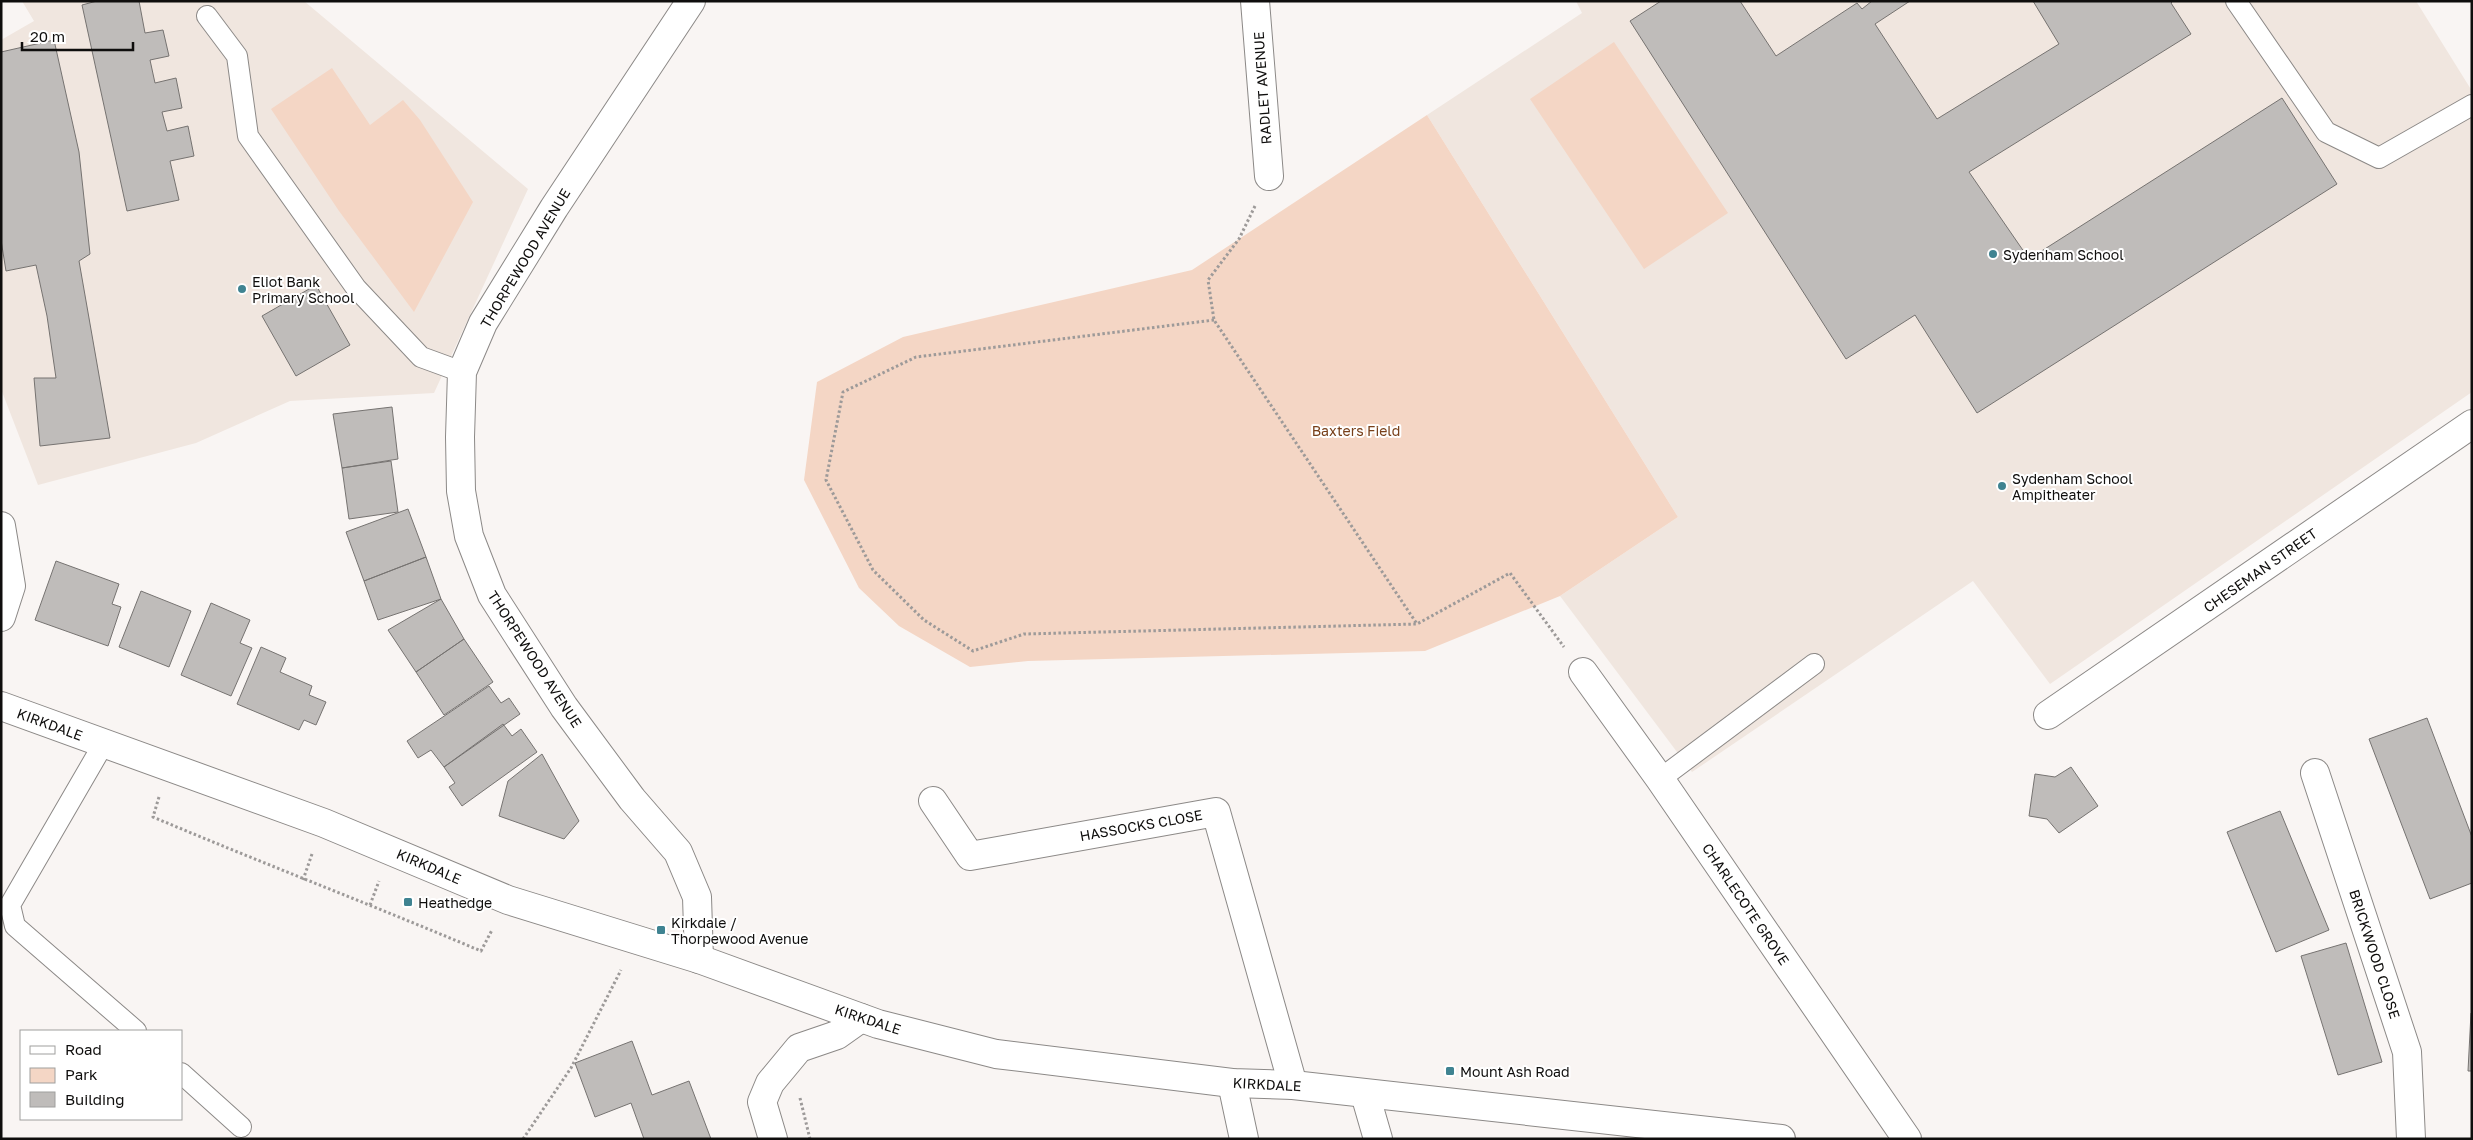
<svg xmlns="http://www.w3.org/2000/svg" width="2473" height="1140" font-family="'Golos Text',sans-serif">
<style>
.built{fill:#f0e6df}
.green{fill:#f4d6c5}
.building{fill:#bfbcba;stroke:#767371}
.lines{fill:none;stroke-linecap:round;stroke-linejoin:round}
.service-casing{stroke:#8c8987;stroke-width:22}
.minor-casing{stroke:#8c8987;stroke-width:30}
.tertiary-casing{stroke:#8c8987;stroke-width:30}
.path{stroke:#9d9a99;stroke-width:3;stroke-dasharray:2.5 2.5;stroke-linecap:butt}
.service{stroke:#fff;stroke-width:20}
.minor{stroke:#fff;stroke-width:28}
.tertiary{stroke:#fff;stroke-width:28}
.poi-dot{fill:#3f8391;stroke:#fff;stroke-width:2}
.labels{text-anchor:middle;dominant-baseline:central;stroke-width:4;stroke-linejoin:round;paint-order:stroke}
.street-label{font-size:14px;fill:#0f0e0d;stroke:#fff}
.poi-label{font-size:14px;fill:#0f0e0d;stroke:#fff;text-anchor:start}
.park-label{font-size:14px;fill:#78401a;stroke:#fff}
</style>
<rect width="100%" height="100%" fill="#f9f5f3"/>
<path class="built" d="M22 1H304L528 189 434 393 290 401 196 443 38 485 1 389V40L34 21Z
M1576 1H2416L2472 91V392L2050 684 1973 581 1692 772 1560 596 1678 517 1427 115 1582 13Z"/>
<path class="green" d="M1614 42 1728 213 1644 269 1530 99Z
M332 68 370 125 403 100 420 120 473 202 414 312 339 211 271 109Z
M1427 115 1678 517 1560 596 1425 651 1028 661 970 667 899 626 859 588 804 480 817 382 903 337 1192 270Z"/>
<path class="building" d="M97 1H139L145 33 163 30 169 56 150 60 155 83 176 78 182 108 162 112 167 131 188 126 194 156 170 161 179 200 127 211 82 5Z
M1661 1H1740L1776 56 1857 3 1862 9 1872 1H1910L1875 24 1937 119 2059 44 2033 1H2173L2171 3 2191 34 1969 172 2029 259 2282 98 2337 184 1977 413 1915 315 1846 359 1630 21Z
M54 40 79 152 90 254 79 261 110 438 40 446 34 378H56L47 316 36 265 6 271 1 240V52Z
M316 285 350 345 296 376 262 316Z
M392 407 398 459 342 468 333 414Z
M391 461 398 512 349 519 342 468Z
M408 509 426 557 364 581 346 532Z
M426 557 441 599 378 620 364 581Z
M56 561 119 584 112 604 121 607 108 646 35 620Z
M141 591 191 611 169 667 119 647Z
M441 599 464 639 416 672 388 630Z
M211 603 250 620 240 643 252 648 231 696 181 675Z
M464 639 493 682 444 715 416 672Z
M261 647 286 658 280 672 312 686 309 695 326 702 316 725 304 720 299 730 237 704Z
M489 686 501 703 509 698 520 714 444 767 431 750 418 758 407 741Z
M2427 718 2472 837V883L2430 899 2369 739Z
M503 724 512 736 521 729 537 752 462 806 449 787 455 783 444 767Z
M542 754 579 821 564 839 499 816 508 781Z
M2071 767 2098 806 2059 833 2047 819 2029 816 2035 774 2055 777Z
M2280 811 2329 930 2276 952 2227 832Z
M2346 943 2382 1062 2338 1075 2301 956Z
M2471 1013H2472V1071H2468Z
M632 1041 652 1095 689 1081 711 1139H644L631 1103 595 1117 575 1063Z"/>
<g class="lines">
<g class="service-casing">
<path id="service" d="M2236 1 2326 132 2379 158 2472 105
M207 16 237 56 248 136 356 288 421 357 462 372
M104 743 10 905 15 926 136 1031
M1660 779 1814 664
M181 1073 241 1127"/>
</g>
<g class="minor-casing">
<path id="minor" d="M691 1 554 208 483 323 462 372 460 437 461 491 469 536 492 595 564 707 632 799 678 852 697 897 699 959
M1255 1 1269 176
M1 526 11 586 1 617
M1583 672 1660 779 1907 1139
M2048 715 2472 424
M2315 773 2407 1052 2411 1139
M933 801 970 856 1216 812 1293 1085
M1232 1083 1244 1139
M1365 1094 1378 1139
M773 1139 762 1102 770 1083 799 1048 837 1035 861 1018"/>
</g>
<g class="tertiary-casing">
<path id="tertiary" d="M1 706 324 823 508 900 699 959 878 1024 996 1054 1232 1083 1293 1085 1781 1139"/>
</g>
<path class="path" d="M1255 206 1239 239 1208 280 1214 320 1417 624
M1214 320 916 357 843 392 826 480 873 570 924 620 973 651 1024 634 1417 624 1510 573 1564 647
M159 797 153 817C262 863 372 905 481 951L492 930
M303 880 312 854
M370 905 379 881
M800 1098 810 1139
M523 1139 571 1068 621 970"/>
<use href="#service" class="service"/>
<use href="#minor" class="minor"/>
<use href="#tertiary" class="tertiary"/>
</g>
<g class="poi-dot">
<circle cx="1993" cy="254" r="5"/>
<circle cx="242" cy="289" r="5"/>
<circle cx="2002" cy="486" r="5"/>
<rect x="403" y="897" width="10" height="10" rx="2.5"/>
<rect x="656" y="925" width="10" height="10" rx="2.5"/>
<rect x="1445" y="1066" width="10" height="10" rx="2.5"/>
</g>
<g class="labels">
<g class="street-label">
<text transform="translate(1262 88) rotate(-94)">RADLET AVENUE</text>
<text transform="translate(525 258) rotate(-59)">THORPEWOOD AVENUE</text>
<text transform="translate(2260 570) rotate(-35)">CHESEMAN STREET</text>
<text transform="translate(535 659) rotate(57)">THORPEWOOD AVENUE</text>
<text transform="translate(50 724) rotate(20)">KIRKDALE</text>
<text transform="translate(1141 825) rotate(-10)">HASSOCKS CLOSE</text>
<text transform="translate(429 866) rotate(23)">KIRKDALE</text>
<text transform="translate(1746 904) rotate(56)">CHARLECOTE GROVE</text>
<text transform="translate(2375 954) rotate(72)">BRICKWOOD CLOSE</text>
<text transform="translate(868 1019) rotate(18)">KIRKDALE</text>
<text transform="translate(1267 1084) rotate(3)">KIRKDALE</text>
</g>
<g class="poi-label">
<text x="2003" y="254">Sydenham School</text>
<text x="252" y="281">Eliot Bank<tspan x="252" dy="16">Primary School</tspan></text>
<text x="2012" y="478">Sydenham School<tspan x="2012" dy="16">Ampitheater</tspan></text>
<text x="418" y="902">Heathedge</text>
<text x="671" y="922">Kirkdale /<tspan x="671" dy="16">Thorpewood Avenue</tspan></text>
<text x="1460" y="1071">Mount Ash Road</text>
</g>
<g class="park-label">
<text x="1356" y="430">Baxters Field</text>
</g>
</g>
<rect width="2473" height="1140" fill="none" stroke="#0f0e0d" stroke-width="5"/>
<rect x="20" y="1030" width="162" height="90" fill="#ffffff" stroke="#9f9f9e"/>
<rect x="30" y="1046" width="25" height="8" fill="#ffffff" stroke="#9f9f9e"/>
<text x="65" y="1055" font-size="15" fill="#0f0e0d">Road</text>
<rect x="30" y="1068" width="25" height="15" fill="#f4d6c5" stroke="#9f9f9e"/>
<text x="65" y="1080" font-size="15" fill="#0f0e0d">Park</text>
<rect x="30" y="1092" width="25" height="15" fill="#bfbcba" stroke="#9f9f9e"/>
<text x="65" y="1105" font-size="15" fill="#0f0e0d">Building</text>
<path d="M22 42v8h111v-8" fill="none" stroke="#0f0e0d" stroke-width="2.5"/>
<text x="30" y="42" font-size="15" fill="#0f0e0d" stroke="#ffffff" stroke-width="4" paint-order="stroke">20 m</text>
</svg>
